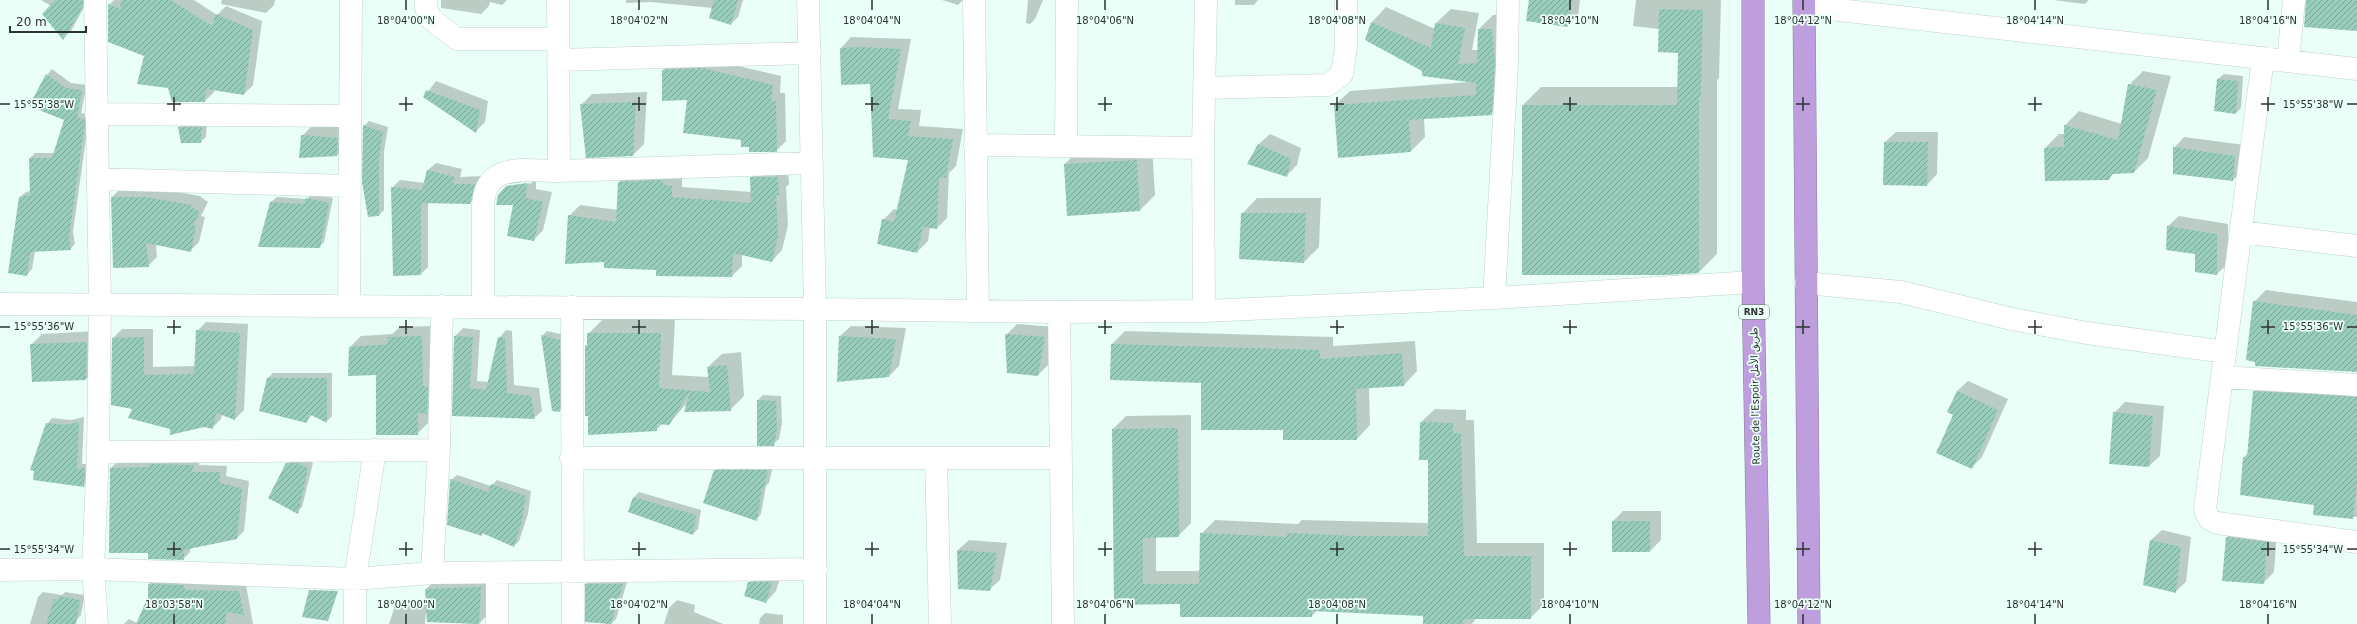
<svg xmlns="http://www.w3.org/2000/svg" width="2357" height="624" font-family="'DejaVu Sans','Noto Naskh Arabic',sans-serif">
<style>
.shadow{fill:#0003}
.building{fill:url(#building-hatch)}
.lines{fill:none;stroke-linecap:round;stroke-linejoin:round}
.minor-casing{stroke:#bed2cb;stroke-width:23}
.highway-casing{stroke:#8b78a0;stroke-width:23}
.minor{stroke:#fff;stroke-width:22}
.highway{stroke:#be9edc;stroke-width:22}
.ticks{fill:none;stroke:#2b3230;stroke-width:1.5}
.labels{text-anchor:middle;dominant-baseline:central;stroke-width:3.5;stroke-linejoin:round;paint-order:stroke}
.shield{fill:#eafff7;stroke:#64706c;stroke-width:1}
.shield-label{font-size:9px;font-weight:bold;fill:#2b3230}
.street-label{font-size:10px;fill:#2b3230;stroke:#eafff7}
.ticks-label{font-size:10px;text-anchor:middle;fill:#2b3230;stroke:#eafff7;stroke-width:3.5;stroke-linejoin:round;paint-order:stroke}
</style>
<defs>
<pattern id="building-hatch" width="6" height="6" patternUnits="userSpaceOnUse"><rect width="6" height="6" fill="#98ccbb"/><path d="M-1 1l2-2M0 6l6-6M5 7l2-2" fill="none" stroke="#7ca698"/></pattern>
</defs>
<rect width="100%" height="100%" fill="#eafff7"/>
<path class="shadow" d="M41 0H88L71 31 63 38 51 6Z
M114 0H194L217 15 226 6 262 21 253 85 244 94 214 89V92L205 101 169 87 109 5Z
M222 0H275L274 5 266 13 221 4Z
M441 0H507L502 5 490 2 489 6 481 14 441 8Z
M626 0H743L738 17 731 24 713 8 650 2 626 3Z
M942 0H963L958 5Z
M1028 0H1043L1035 19 1030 24 1026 23Z
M1235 0H1258L1254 5H1235Z
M1531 0H1580L1578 16 1568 26Z
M1636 0H1721L1719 78 1717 80V254L1699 272 1523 105 1541 87H1678L1679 52 1659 29 1633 26Z
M2053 0H2089L2085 4Z
M1386 7 1435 29 1436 23 1451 9 1479 13 1472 50H1478L1479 29 1493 15 1507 14 1506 99 1491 114 1424 118 1425 137 1411 151 1335 105 1350 91 1469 82 1423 70 1366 39 1372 22Z
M851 37 911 39 898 109 921 110 919 126 963 129 956 166 949 173 947 218 937 228 930 227 928 241 917 252 883 220 894 209 898 210 910 159 874 156 871 83 841 48Z
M712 60 781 76 780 93H785L786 141 776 151 750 146 688 99 663 70 672 61Z
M52 69 71 83 87 85 81 113 89 114V117L73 232 75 244 70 249 35 251 32 269 27 275 20 197 26 192 31 191 30 158 35 153H54L66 119 47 75Z
M2143 71 2171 76 2148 158 2134 172 2114 173 2108 179 2046 180 2045 148 2059 134H2065V125L2079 111 2122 124 2129 85Z
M2224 74 2243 76 2241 108 2236 113 2218 79Z
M436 81 488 101 485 122 476 131 424 97Z
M647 92 644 144 633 155 581 105 592 94Z
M369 121 388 127 384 152V210L379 215 364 126Z
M184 122H207L206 137 200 142 179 127Z
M313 125 348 127V145L337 155 300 157 302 136Z
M1896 132H1938L1937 174 1927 185 1885 142Z
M1270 134 1301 148 1297 165 1286 176 1259 144Z
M2184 137 2245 145 2244 169 2233 180 2174 148Z
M1152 145 1155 195 1140 210 1068 215 1065 164 1080 148Z
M436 163 462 169 460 177 482 176 478 196 470 203 428 202V267L421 274 392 188 400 180 425 183 428 170Z
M788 167 789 184 786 187 788 225 782 250 772 261 742 254V266L732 276 657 269 605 261 569 216 580 205 618 210 619 182 629 172 682 176V187L752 192 751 178 762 168Z
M536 174V189L552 192 543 230 534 240 507 187 532 183V181L509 184 516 177Z
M121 188H155L200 196 208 202 201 216 205 217 199 242 190 251 156 244 157 257 148 266 112 197Z
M312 194 333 198 324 242 319 247 271 202 277 197 307 199Z
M1257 198H1321L1319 247 1304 262 1242 214Z
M2179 216 2228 224V264L2217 274 2196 271V253L2168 226Z
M2266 290 2357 302V371L2254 302Z
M675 319 672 375 709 377 708 367 722 354 741 352 744 396 730 410 686 404 669 424 663 423 656 430 586 346 588 344V334L602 320Z
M206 322 248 324 244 410 235 419 222 414 221 419 212 428 204 426 171 428 134 408 113 338 122 329H153V367L195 366 197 331Z
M1017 324 1055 327 1049 364 1038 375 1006 335Z
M433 326 438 402 428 411V423L417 434 377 374 350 347 361 336 392 334 400 327Z
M851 326 906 328 899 366 888 377 840 336Z
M463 328 480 330 477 381 489 382 499 338 506 330 512 331 514 385 539 388 542 411 534 418 453 415 455 336Z
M97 331V368L86 379 33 381 31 345 42 334Z
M547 331 564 335 565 406 559 411 542 336Z
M1125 331 1333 337V346L1415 341 1417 371 1404 385 1369 387 1370 425 1357 439 1284 429 1202 382 1112 344Z
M273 373H332V416L327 421 312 415 306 422 268 378Z
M2266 380 2357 385V517L2315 514 2316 504 2244 457 2248 453 2254 392Z
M1968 381 2008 399 1982 457 1971 468 1954 414 1957 391Z
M763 395 781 396 782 423 779 439 773 444 758 400Z
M2125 402 2164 406 2160 456 2149 466 2114 413Z
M1435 409 1466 410V420H1474L1477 543H1544V605L1530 618H1476L1472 624H1424V615L1317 610 1312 616 1181 603 1115 604 1113 429 1126 416 1191 415V523L1178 536H1156V571H1200L1201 534 1215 520 1298 524 1302 520 1429 523V459L1421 422Z
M84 417 82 464H90L89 481 84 486 47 424 52 418 71 420Z
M200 458 199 465 227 466 226 476 249 481 244 531 237 538 190 547V552L183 559 149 552 111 468 118 461Z
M303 458 313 463 302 507 297 512 287 464 292 459Z
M720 466H773L769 483 766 486 761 514 756 520 715 471Z
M457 475 491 486 497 480 531 491 528 514 519 541 514 546 483 533 481 535 451 480Z
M639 492 701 510 698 529 693 534 634 497Z
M1623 511H1661V540L1650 551 1613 521Z
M2238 527 2277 532 2274 572 2263 583 2227 537Z
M2162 530 2191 537 2186 582 2175 592 2151 540Z
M969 540 1007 543 1000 580 989 590 958 550Z
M760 572H782L776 591 766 602 749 583Z
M492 576 489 613 479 624 428 621 426 611 425 624H389L395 606 400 601H427L426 589 437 579Z
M156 577 246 585 253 624H124L129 619 137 623 149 597V584Z
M592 579H628L616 619 611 624 586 621V584Z
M43 592 62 595 65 592 85 595 81 615 73 624H30L38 597Z
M677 600 695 605 694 612 723 624H664L669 608Z
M765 613 783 615V624H759L760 618Z"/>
<path class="building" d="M55 0H83V6L63 40 42 14Z
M121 0H171L212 26 216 14 253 30 244 95 206 89 205 102H172L168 88 137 84 144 56 108 42V4L120 9Z
M714 0H738L731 25 709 18Z
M1529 0H1572L1568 27 1526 21Z
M2306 0H2357V31L2304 27Z
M1659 9 1703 10 1701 97H1699V273L1665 275H1522V105H1677L1678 53 1658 52Z
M1371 22 1431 48 1435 23 1465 28 1458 64 1477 63 1478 29H1492L1495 63 1492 115 1409 120 1411 152 1338 158 1334 105 1476 95V83L1422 76V71L1365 40Z
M861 47 901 49 888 119 911 121 908 136 953 139 946 178 939 177 937 229 923 227 917 253 877 244 882 219 894 222 908 160 873 157 870 84 841 85 840 48Z
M702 68 773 85 771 102 776 101 777 152H749V147H741V140L683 133 687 100 662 101V70Z
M46 74 66 88 82 90 77 118 84 119 85 123 69 238 71 250 30 252 27 276 8 273 19 197 30 195 29 158H52L64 120 29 106Z
M2217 79 2238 81 2236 114 2214 111Z
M2128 84 2157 90 2134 173 2112 174 2109 180 2045 181 2044 148 2064 147V125L2118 140Z
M426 90 480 110 476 133 423 97Z
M636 102 633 156 586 158 580 104Z
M363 125 383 132 379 158V216L368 217 362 182Z
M178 127H202L201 143H181Z
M301 135 338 138 337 156 299 158Z
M1884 142H1928L1927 186 1883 185Z
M1258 144 1291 159 1287 177 1247 164Z
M2173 147 2235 156 2233 181 2173 174Z
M1137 160 1140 211 1067 216 1064 164Z
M427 170 455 177 453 184H475L470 204 421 203V275L393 276 391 187 422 190Z
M750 177H778L779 195H776L778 236 772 262 733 253 732 277 656 276V270L604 268V262L565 264 568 215 616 222 618 182 663 180V184L672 186V197L751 203Z
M527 183 526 198 543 202 534 241 507 236 513 205H496L498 195 506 186Z
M111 197H146L191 205V207L200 212 193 225 196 226 191 252 146 243 149 267 113 268Z
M306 198 329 203 320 248 258 247 270 202 304 204Z
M1241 213H1306L1304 263 1239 259Z
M2167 226 2217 234V275L2195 272V254L2166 250Z
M2253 301 2357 315V372L2255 366V362L2246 360Z
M196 330 240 333 235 420 216 413 213 429 204 427 170 435V429L128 418 132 409 111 405 112 338 144 337V375L194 374Z
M587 333H661L659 388 710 392 707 367 727 365 731 411 684 412 690 391 669 425 657 424V431L588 435V416H585V345L587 346Z
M1005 334 1045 337 1038 376 1007 373Z
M541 335 560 340V412L552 411Z
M422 336 423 386 428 387 427 414 418 413V435H376V375L348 376 349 347 388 344V337Z
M454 336 473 337 470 388 486 390 498 337 505 338 507 393 531 396 535 419 452 416Z
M839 336 896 339 889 377 837 382Z
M87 342 86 380 32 382 30 344Z
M1111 344 1320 350V359L1402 353 1404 386 1356 389 1357 440H1283V430H1201V383L1110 380Z
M267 378H327V423L309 414 307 423 259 411Z
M1957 391 1998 410 1972 469 1936 453 1953 415 1947 412Z
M2253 391 2357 397V484L2353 519 2313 515 2314 505 2240 495 2243 457H2247Z
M757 400 776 401 777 429 774 446H757Z
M2113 412 2153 416 2149 467 2109 464Z
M79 422 77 469 85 468 84 487 33 480 34 471 30 470 46 423 65 425Z
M1420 422 1453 423V433H1461L1464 556H1531V619H1463V624H1423V616L1312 611V617H1180V604L1114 605 1112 429 1178 428 1179 537 1143 538V584H1199L1200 533 1287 537V533L1354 536H1428V460H1419Z
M286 463H297L308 468 298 514 268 498Z
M149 464 194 465 192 472H220V483L242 488 237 539 184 550V560L148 559V553H109L110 468 149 467Z
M714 470H768L764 489H762L757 521 703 503Z
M450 479 488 492 491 484 526 496 522 521 514 547 482 533V536L447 525Z
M633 497 696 515 693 535 628 512Z
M1612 521H1650V552H1612Z
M2226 537 2267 542 2264 584 2222 581Z
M2150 540 2181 547 2176 593 2143 585Z
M957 550 997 553 990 591 958 589Z
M748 582H772L766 603 744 596Z
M148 584 184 585V589L187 590 239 591 244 615 227 612 225 624H136L148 597Z
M585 584H623L611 624 585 622Z
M481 587 479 624 427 622 425 589Z
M309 590 338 591 328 621 302 617Z
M59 596 80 600 76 624H46L54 599 59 600Z"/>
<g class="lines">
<g class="minor-casing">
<path id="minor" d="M95 0 100 305 98 452 93 569 97 624
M426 0V8L431 19 457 39H557
M558 0 559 171 812 163
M808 0 815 309V624
M974 0 978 311
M1804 6 2357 69
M2263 58 2205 509 2209 519 2217 523 2357 542
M558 60 810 53
M2288 61 2294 0
M1204 88 1328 85 1342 74 1346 47V0
M96 114 350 116
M975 145 1203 148
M1066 146 1067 0
M98 179 350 186
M2241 232 2357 246
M1805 283 1901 292 2012 319 2087 333 2225 352
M1494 298 1507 65 1508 0
M0 304 815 309 1059 312 1204 311 1494 298 1753 282
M349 306 351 0
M483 307V204C486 161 527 171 559 171
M572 307 573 624
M1204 311 1203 148 1206 0
M1059 312 1063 624
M2222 377 2357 385
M98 452 439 450
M571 458H1060
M936 458 940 624
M0 570 93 569 355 579 432 573 816 569
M432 573 439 450 442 306
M355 624V579L375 450
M497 624V573"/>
</g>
<g class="highway-casing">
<path id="highway" d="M1753 0V282L1759 624
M1804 0 1809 624"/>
</g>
<use href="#minor" class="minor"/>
<use href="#highway" class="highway"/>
</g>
<path class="ticks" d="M406 0V10M639 0V10M872 0V10M1105 0V10M1337 0V10M1570 0V10M1803 0V10M2035 0V10M2268 0V10M174 97V111M406 97V111M639 97V111M872 97V111M1105 97V111M1337 97V111M1570 97V111M1803 97V111M2035 97V111M2268 97V111M0 104H10M167 104H181M399 104H413M632 104H646M865 104H879M1098 104H1112M1330 104H1344M1563 104H1577M1796 104H1810M2028 104H2042M2261 104H2275M2347 104H2357M174 320V334M406 320V334M639 320V334M872 320V334M1105 320V334M1337 320V334M1570 320V334M1803 320V334M2035 320V334M2268 320V334M0 327H10M167 327H181M399 327H413M632 327H646M865 327H879M1098 327H1112M1330 327H1344M1563 327H1577M1796 327H1810M2028 327H2042M2261 327H2275M2347 327H2357M174 542V556M406 542V556M639 542V556M872 542V556M1105 542V556M1337 542V556M1570 542V556M1803 542V556M2035 542V556M2268 542V556M0 549H10M167 549H181M399 549H413M632 549H646M865 549H879M1098 549H1112M1330 549H1344M1563 549H1577M1796 549H1810M2028 549H2042M2261 549H2275M2347 549H2357M174 614V624M406 614V624M639 614V624M872 614V624M1105 614V624M1337 614V624M1570 614V624M1803 614V624M2035 614V624M2268 614V624"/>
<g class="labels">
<rect class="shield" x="1739" y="305" width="30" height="14" rx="3"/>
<g class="shield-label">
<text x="1754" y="312">RN3</text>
</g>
<g class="street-label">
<text transform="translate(1755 396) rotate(-91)">Route de l’Espoir طريق الأمل</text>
</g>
</g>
<g class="ticks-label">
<text x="406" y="24">18°04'00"N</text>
<text x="639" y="24">18°04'02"N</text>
<text x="872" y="24">18°04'04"N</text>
<text x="1105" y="24">18°04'06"N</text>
<text x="1337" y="24">18°04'08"N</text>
<text x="1570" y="24">18°04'10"N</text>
<text x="1803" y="24">18°04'12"N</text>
<text x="2035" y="24">18°04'14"N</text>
<text x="2268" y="24">18°04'16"N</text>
<text x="2313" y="108">15°55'38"W</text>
<text x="44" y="108">15°55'38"W</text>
<text x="2313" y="330">15°55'36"W</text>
<text x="44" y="330">15°55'36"W</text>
<text x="2313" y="553">15°55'34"W</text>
<text x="44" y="553">15°55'34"W</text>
<text x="174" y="608">18°03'58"N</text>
<text x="406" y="608">18°04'00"N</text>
<text x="639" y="608">18°04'02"N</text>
<text x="872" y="608">18°04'04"N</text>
<text x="1105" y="608">18°04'06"N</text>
<text x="1337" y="608">18°04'08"N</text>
<text x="1570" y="608">18°04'10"N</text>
<text x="1803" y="608">18°04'12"N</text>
<text x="2035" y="608">18°04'14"N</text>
<text x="2268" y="608">18°04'16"N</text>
</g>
<path d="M10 26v6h76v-6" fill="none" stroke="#2b3230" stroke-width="2"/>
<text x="16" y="26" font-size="12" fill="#2b3230" stroke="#eafff7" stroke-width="3" paint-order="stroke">20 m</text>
</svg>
